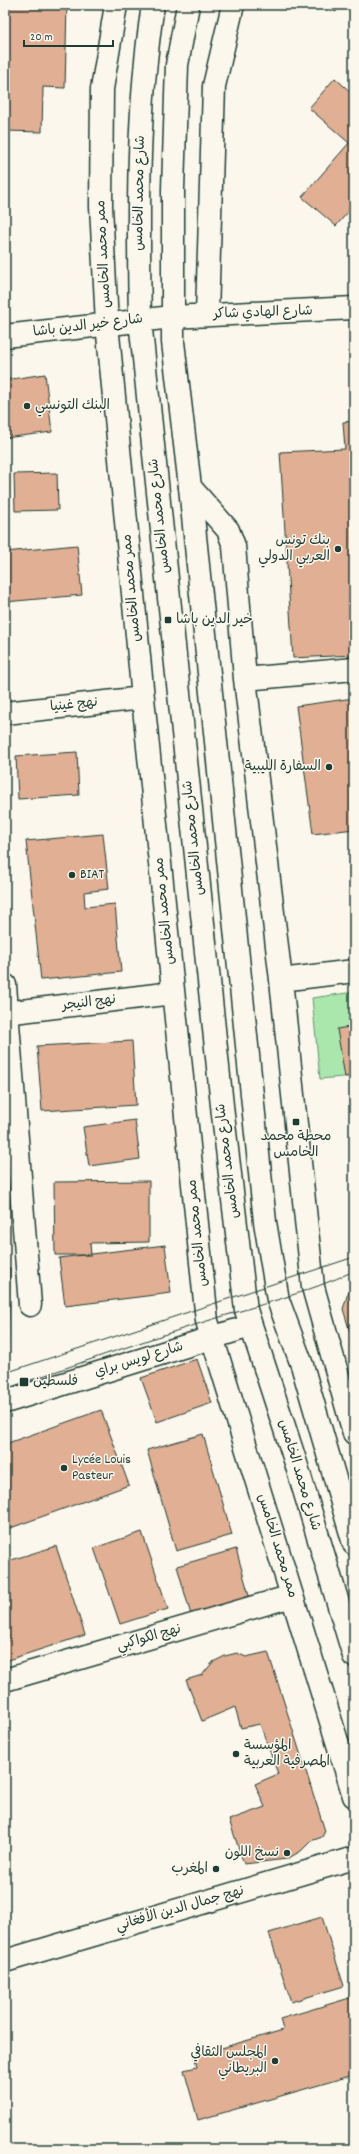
<svg xmlns="http://www.w3.org/2000/svg" width="359" height="2154" font-family="Dekko,'Playpen Sans Arabic',sans-serif">
<style>
.green{fill:#aae7ad;stroke:#649270}
.building{fill:#e1af93;stroke:#1f3d34}
.lines{fill:none;stroke-linecap:round;stroke-linejoin:round}
.minor-casing{stroke:#1f3d34;stroke-width:25}
.major-casing{stroke:#1f3d34;stroke-width:25}
.minor{stroke:#fbf7ec;stroke-width:22}
.major{stroke:#fbf7ec;stroke-width:22}
.tram{stroke:#1f3d34;stroke-width:1}
.poi-dot{fill:#1f3d34;stroke:#fbf7ec;stroke-width:1.5}
.labels{text-anchor:middle;dominant-baseline:central;stroke-width:3;stroke-linejoin:round;paint-order:stroke}
.street-label{font-size:14px;fill:#1f3d34;stroke:#fbf7ec}
.poi-label{font-size:14px;fill:#1f3d34;stroke:#fbf7ec;text-anchor:start}
</style>
<rect width="100%" height="100%" fill="#fbf7ec"/>
<filter id="ink" filterUnits="userSpaceOnUse"><feTurbulence type="fractalNoise" baseFrequency=".025" numOctaves="2"/><feDisplacementMap in="SourceGraphic" scale="8" xChannelSelector="R" yChannelSelector="G"/><feConvolveMatrix kernelMatrix="1 2 1 2 8 2 1 2 1" color-interpolation-filters="sRGB"/></filter>
<g filter="url(#ink)">
<path class="green" d="M354 992V1076L320 1079 312 998Z"/>
<path class="building" d="M5 5H67L65 88 43 87 42 132 5 131Z
M319 5H338L336 12Z
M335 78 354 95V205L336 226 302 197 349 143 309 108Z
M45 374 52 432 5 438V380Z
M354 421V655L293 658 280 452 345 449 343 422Z
M57 473 58 510 15 511 14 474Z
M77 545 82 595 5 602V552Z
M354 698V829L313 834 296 706Z
M77 752 79 795 18 799 16 756Z
M103 834 109 889 84 892 85 907 115 904 121 972 41 980 26 841Z
M351 874H354V903Z
M351 1002H354V1022Z
M354 1026V1076L345 1077 337 1029Z
M132 1041 136 1105 42 1111 37 1046Z
M135 1120 140 1159 89 1166 83 1127Z
M149 1181V1242L90 1243 91 1255H55L54 1182Z
M165 1245 171 1293 65 1306 59 1258Z
M5 1268H10L8 1345H5Z
M354 1290V1345L343 1309 348 1293Z
M197 1359 212 1403 157 1422 141 1378Z
M101 1410 129 1485 5 1530V1444Z
M203 1434 232 1535 176 1551 147 1450Z
M142 1532 168 1609 120 1624 94 1548Z
M56 1546 85 1635 5 1661V1562Z
M236 1549 250 1599 191 1615 177 1566Z
M268 1652 325 1831 322 1837 311 1841 301 1851 287 1859 244 1864 229 1820 265 1807 255 1784 278 1774 260 1724 241 1728 235 1707 202 1721 186 1680 202 1675 213 1662 225 1656 237 1653 246 1657Z
M322 1917 344 1986 291 2002 269 1933Z
M353 1997 354 2085H353L350 2076 198 2120 184 2070 197 2067 194 2056 283 2030 280 2019Z"/>
<g class="lines">
<g class="minor-casing">
<path id="minor" d="M116 5 102 89 101 206 107 324 143 698 207 1321 354 1796
M207 315 214 86 233 5
M172 317 354 308
M190 487 228 530 234 546 245 679 281 980 313 1287 354 1433
M245 679 354 669
M5 713 143 698
M281 980 354 971
M5 985 30 1305
M5 1013 173 993
M5 1402 250 1326
M5 1680 292 1596
M5 1961 354 1858"/>
</g>
<g class="major-casing">
<path id="major" d="M153 5C137 109 138 215 140 320L223 1115 246 1310 295 1460 354 1656
M188 5 177 65 173 189V342L190 487 265 1222 278 1300 302 1365 354 1544
M5 336 172 317"/>
</g>
<use href="#minor" class="minor"/>
<use href="#major" class="major"/>
<path class="tram" d="M5 1373 354 1257
M5 1389C72 1366 139 1342 207 1321 256 1306 307 1293 354 1271"/>
</g>
</g>
<g class="poi-dot">
<circle cx="27" cy="406" r="4"/>
<circle cx="338" cy="549" r="4"/>
<rect x="164" y="616" width="8" height="8" rx="2"/>
<circle cx="329" cy="767" r="4"/>
<circle cx="72" cy="875" r="4"/>
<rect x="292" y="1118" width="8" height="8" rx="2"/>
<rect x="19" y="1377" width="10" height="10" rx="2"/>
<circle cx="64" cy="1468" r="4"/>
<circle cx="236" cy="1754" r="4"/>
<circle cx="287" cy="1853" r="4"/>
<circle cx="216" cy="1869" r="4"/>
<circle cx="275" cy="2061" r="4"/>
</g>
<g class="labels">
<g class="street-label">
<text transform="translate(140 193) rotate(-89)">شارع محمد الخامس</text>
<text transform="translate(104 254) rotate(-93)">ممر محمد الخامس</text>
<text transform="translate(263 313) rotate(-2)">شارع الهادي شاكر</text>
<text transform="translate(88 326) rotate(-7)">شارع خير الدين باشا</text>
<text transform="translate(160 516) rotate(-96)">شارع محمد الخامس</text>
<text transform="translate(132 588) rotate(-95)">ممر محمد الخامس</text>
<text transform="translate(74 705) rotate(-6)">نهج غينيا</text>
<text transform="translate(194 838) rotate(-96)">شارع محمد الخامس</text>
<text transform="translate(165 911) rotate(-96)">ممر محمد الخامس</text>
<text transform="translate(89 1003) rotate(-7)">نهج النيجر</text>
<text transform="translate(228 1161) rotate(-97)">شارع محمد الخامس</text>
<text transform="translate(198 1233) rotate(-96)">ممر محمد الخامس</text>
<text transform="translate(139 1360) rotate(-17)">شارع لويس براي</text>
<text transform="translate(299 1475) rotate(73)">شارع محمد الخامس</text>
<text transform="translate(277 1546) rotate(73)">ممر محمد الخامس</text>
<text transform="translate(149 1638) rotate(-16)">نهج الكواكبي</text>
<text transform="translate(180 1909) rotate(-16)">نهج جمال الدين الأفغاني</text>
</g>
<g class="poi-label">
<text x="35" y="406">البنك التونسي</text>
<text x="330" y="541" text-anchor="end">بنك تونس<tspan x="330" dy="16">العربي الدولي</tspan></text>
<text x="176" y="620">خير الدين باشا</text>
<text x="321" y="767" text-anchor="end">السفارة الليبية</text>
<text x="80" y="875">BIAT</text>
<text x="296" y="1137" text-anchor="middle">محطة محمد<tspan x="296" dy="16">الخامس</tspan></text>
<text x="33" y="1382">فلسطين</text>
<text x="72" y="1460">Lycée Louis<tspan x="72" dy="16">Pasteur</tspan></text>
<text x="244" y="1746">المؤسسة<tspan x="244" dy="16">المصرفية العربية</tspan></text>
<text x="279" y="1853" text-anchor="end">نسخ اللون</text>
<text x="208" y="1869" text-anchor="end">المغرب</text>
<text x="267" y="2053" text-anchor="end">المجلس الثقافي<tspan x="267" dy="16">البريطاني</tspan></text>
</g>
</g>
<rect width="359" height="2154" fill="none" stroke="#fbf7ec" stroke-width="20"/>
<rect x="10" y="10" width="339" height="2134" fill="none" stroke="#1f3d34" stroke-width="1.5" filter="url(#ink)"/>
<path d="M24 40v6h89v-6" fill="none" stroke="#1f3d34" stroke-width="2"/>
<text x="30" y="40" font-size="12" fill="#1f3d34" stroke="#fbf7ec" stroke-width="3" paint-order="stroke">20 m</text>
</svg>
